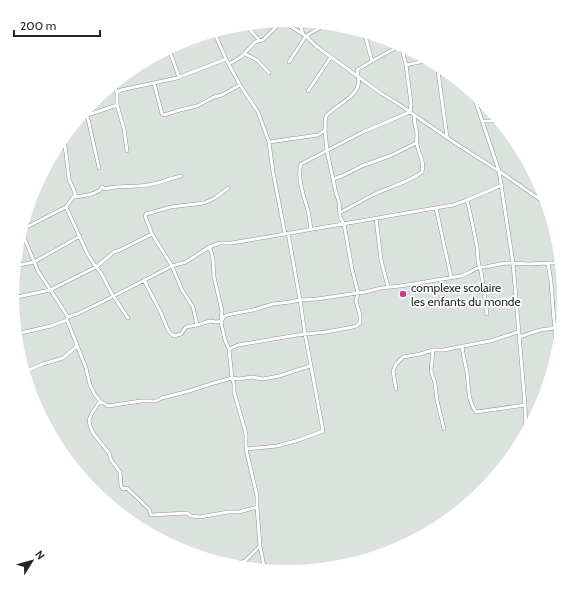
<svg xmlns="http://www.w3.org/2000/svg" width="577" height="593" font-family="Cabin,sans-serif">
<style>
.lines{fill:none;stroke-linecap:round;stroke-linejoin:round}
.minor-casing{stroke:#8f9591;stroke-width:4}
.minor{stroke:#fff;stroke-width:3}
.poi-dot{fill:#c24088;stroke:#fff;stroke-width:1.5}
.labels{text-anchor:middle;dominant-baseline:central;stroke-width:3.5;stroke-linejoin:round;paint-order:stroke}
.poi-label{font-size:12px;fill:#232624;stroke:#fff;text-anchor:start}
</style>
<rect width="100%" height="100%" fill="#dbe2de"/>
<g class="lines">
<g class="minor-casing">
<path id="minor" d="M298 21 301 28 303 34
M245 24 260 41
M214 32 226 59 240 85 258 112 269 142 273 172 285 234
M177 44 189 39
M169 49 179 77
M245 54 257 60 269 73
M372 61 401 45
M289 62 306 36 326 24
M229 64 241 57 255 42 263 40 278 25 285 23 288 25 306 36 316 46 382 94 397 103 455 143 499 171 548 205
M437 64 447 137
M406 65 429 60
M154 83 162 114 164 115 180 110 197 106 214 97 222 95 240 85
M114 84 117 93
M308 91 331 57
M472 91 499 171 513 263 525 405 526 436
M117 105 124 129 127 151
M86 110 99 168
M79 118 117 105V93L121 90 177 78 226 59
M482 121H501
M64 137 69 179 75 193V195L66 207 21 230 38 271 59 303 68 317
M269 142 318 135 325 130C326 125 324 119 327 115 335 106 356 97 358 85 360 80 357 75 357 70L372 61 364 32
M333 179 342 176 362 166 392 155 416 143
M38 182V186
M74 197C82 196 99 195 102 187L105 189C116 186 127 187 139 186 153 186 168 179 181 176
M467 200C471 216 474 231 477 247 478 255 477 264 481 271L487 314
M66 207 88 255 96 267 114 252 120 250 152 234
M436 208 451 277
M341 212C353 206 364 199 377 193 391 187 411 181 422 172 425 161 418 153 417 144 416 140 417 137 417 134 416 127 414 122 414 115
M376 218 381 260 388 287
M311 229C310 222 309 214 307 207 303 194 297 177 301 164L363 132 410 112 411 103 406 65 401 45
M209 247 211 251 213 260 214 277 222 311 221 321 222 327 225 340 229 349 232 378 239 379 252 377 263 379 279 376 310 366
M548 263 551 282 557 360
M15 266 34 262 80 236
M144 280 161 313 167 328 170 333 174 336 181 334 186 327 197 325 210 321 216 322 221 321 225 316 227 315 253 310 273 304 290 302 300 300 317 299 365 292 381 288 400 286 461 276 468 273 479 267H485L500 264 507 263 530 264 548 263H562
M12 298 50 290 96 267 101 273 112 294 128 318
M67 320 86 368 90 385 95 395 100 401 108 406 141 401H156L162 398 189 391 214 383 225 380 232 378 234 384V392L243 423 246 434V449L257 496V507L260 546 265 571
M197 325 193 307 182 290 172 266 152 234 145 216 146 214 171 207 204 203 215 198 228 188
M16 334 51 326 67 320 68 317 77 314 102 302 172 266 186 262 209 247 220 243H232L453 205 467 200 502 185
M519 337 540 330 562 327
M462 346C463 355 465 363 467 372 469 386 467 400 476 412L525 405
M229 349 238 345 297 335 326 332 353 327 356 326 360 323V315L356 301 358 293 352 269 344 224 340 217 339 202 336 193 327 151 325 130
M433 350 431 371 435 383 437 400 444 429
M24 372 43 364 63 358 77 346
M396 389 393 371 396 364 403 357 420 354 433 350H443L490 341 518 332
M100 401 92 413 89 420 90 426 93 433 109 453 111 460 120 472 121 486 123 489 127 488 130 491 149 509 151 515 187 513 191 516 200 517 228 512H239L257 507
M246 449 277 446 299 440 323 431 305 334 300 300 288 233
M230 566 245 561 260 546"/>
</g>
<use href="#minor" class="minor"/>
</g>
<circle class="poi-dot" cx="403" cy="294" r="4"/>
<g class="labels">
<g class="poi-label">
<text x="411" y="287">complexe scolaire<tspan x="411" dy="14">les enfants du monde</tspan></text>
</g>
</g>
<path d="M0 0H577V593H0ZM19 296a269 269 0 1 1 538 0a269 269 0 1 1-538 0Z" fill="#fff" fill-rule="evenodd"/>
<g transform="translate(32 561) rotate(53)" stroke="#ffffff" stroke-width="3" paint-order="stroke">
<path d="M0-3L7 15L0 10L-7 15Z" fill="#232624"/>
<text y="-6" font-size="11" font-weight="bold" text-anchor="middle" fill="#232624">N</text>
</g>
<path d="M14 30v6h86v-6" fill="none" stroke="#232624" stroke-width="2"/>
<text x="20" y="30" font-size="12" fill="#232624" stroke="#ffffff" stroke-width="3" paint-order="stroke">200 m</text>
</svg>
